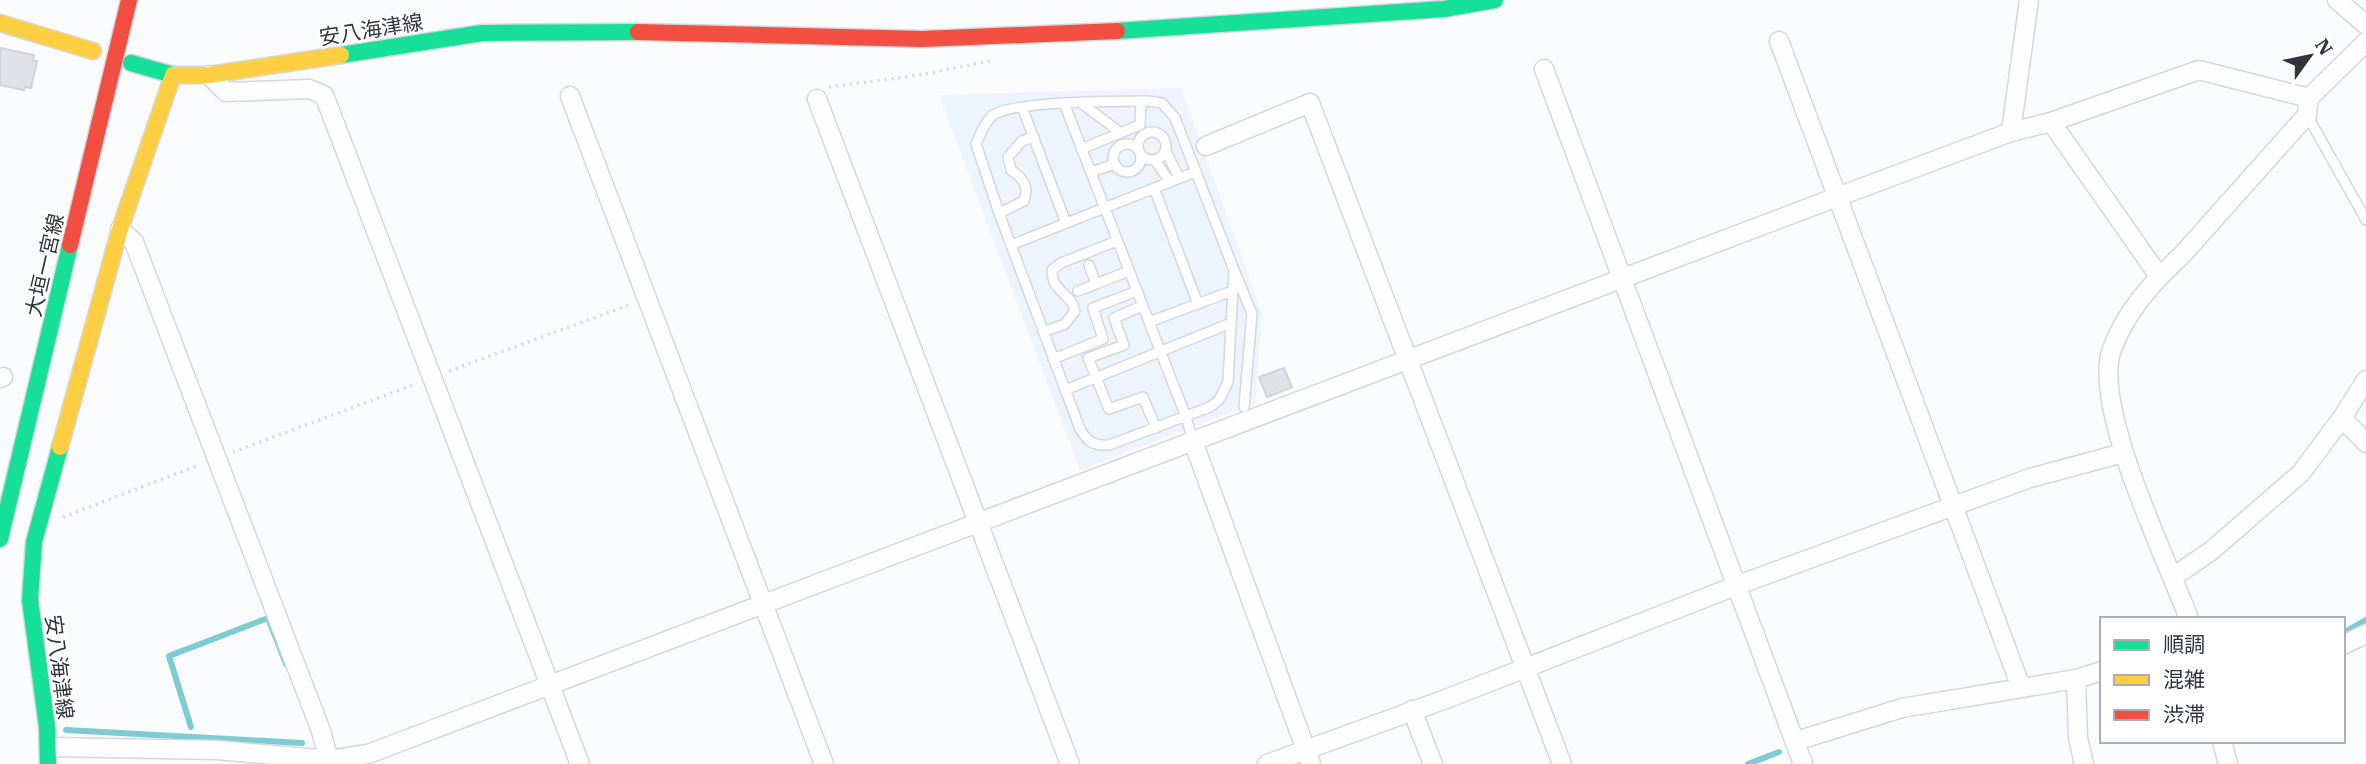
<svg xmlns="http://www.w3.org/2000/svg" width="2366" height="764" font-family="'IBM Plex Serif','Noto Sans JP',serif">
<style>
.built{fill:#edf4fe}
.lines{fill:none;stroke-linecap:round;stroke-linejoin:round}
.stream{stroke:#7ecbd2;stroke-width:6}
.building{fill:#e1e2e9;stroke:#d1d2d7;stroke-width:2}
.lane-casing{stroke:#d4d8dd;stroke-width:12}
.street-casing{stroke:#d4d8dd;stroke-width:21}
.fast-casing{stroke:#d4d8dd;stroke-width:19}
.slow-casing{stroke:#d4d8dd;stroke-width:19}
.jam-casing{stroke:#d4d8dd;stroke-width:19}
.path{stroke:#d8d9da;stroke-width:3.5;stroke-dasharray:2 5;stroke-linecap:butt}
.lane{stroke:#fefeff;stroke-width:9}
.street{stroke:#fefeff;stroke-width:18}
.fast{stroke:#16e098;stroke-width:16}
.slow{stroke:#ffcf43;stroke-width:16}
.jam{stroke:#f24e42;stroke-width:16}
.labels{text-anchor:middle;dominant-baseline:central;stroke-width:5;stroke-linejoin:round;paint-order:stroke}
.street-label{font-size:21px;fill:#30353e;stroke:#fff}
</style>
<rect width="100%" height="100%" fill="#f9fbfd"/>
<path class="built" d="M1181 88 1262 314 1255 403 1080 470 939 95Z"/>
<g class="lines">
<path class="stream" d="M2343 633 2366 620
M191 727 169 656 268 618 286 664
M66 730 302 743
M1748 764 1779 752"/>
</g>
<path class="building" d="M0 48 34 55 33 61H37L31 88 25 87 24 90 0 85Z
M1284 368 1292 387 1267 397 1259 377Z"/>
<g class="lines">
<g class="lane-casing">
<path id="lane" d="M1147 101 1162 103 1175 118 1234 270 1228 382 1219 400 1210 407 1109 445C1093 446 1088 442 1080 429L999 213 976 144C980 135 984 123 992 116 1009 101 1120 101 1147 101Z
M1064 103 1186 417 1193 441
M1081 103 1121 133
M1022 107 1066 223
M2307 115 2366 220
M1138 146a14 14 0 1 1 28 0a14 14 0 1 1-28 0Z
M1113 158a14 14 0 1 1 28 0a14 14 0 1 1-28 0Z
M1081 149 1140 125 1141 101
M1166 151 1179 178
M1155 160 1170 182
M1091 172 1115 164
M1154 188 1198 304
M999 213 1024 201C1029 186 1024 179 1011 170L1008 157 1022 141 1034 137
M1011 245 1195 172
M1089 265 1096 284
M1235 272 1252 314 1244 407
M1078 291 1129 271
M1142 306 1114 318 1124 345 1088 358 1109 409 1143 397 1156 428
M1149 322 1232 291
M1043 332 1065 324 1075 311C1071 292 1052 293 1052 270L1061 263 1117 241
M1053 359 1103 339 1093 308 1137 291
M1065 390 1231 323"/>
</g>
<g class="street-casing">
<path id="street" d="M2337 0 2366 25
M1779 41 2021 687
M1544 69 1803 764
M209 75 226 92 309 89 324 95 580 764
M570 96 824 764
M817 99 1070 764
M2051 122 2199 70 2309 98
M2011 132 2029 0
M1206 146 1310 103 1562 764
M120 229 134 242 321 731 329 760
M0 378 3 377
M2342 418 2366 443
M1193 441 1311 764
M2173 577 2211 551 2301 473 2342 418 2366 380
M2189 619C2167 559 2091 406 2112 349 2126 311 2153 282 2182 255L2307 115 2309 98 2366 42
M2343 645 2366 634
M1412 710 1433 764
M1796 741 1902 708 2076 679
M2222 741 2228 764
M49 747 217 750 329 760 368 754 1837 197 2011 132 2051 122 2159 276
M1267 764 1446 699 1738 585 2030 478 2123 453
M2084 764 2078 738 2076 679 2102 671"/>
</g>
<g class="fast-casing">
<path id="fast" d="M1117 31 1444 9 1495 0
M341 55 482 33 638 32
M131 63 173 75
M0 539 70 245
M48 764 47 727 30 600 34 542 60 447"/>
</g>
<g class="slow-casing">
<path id="slow" d="M0 23 93 51
M60 447 120 229 173 75H209L341 55"/>
</g>
<g class="jam-casing">
<path id="jam" d="M638 32 922 39 1117 31
M70 245 129 0"/>
</g>
<path class="path" d="M829 87 920 75 994 60
M449 371 629 305
M233 452 416 384
M63 517 199 465"/>
<use href="#lane" class="lane"/>
<use href="#street" class="street"/>
<use href="#fast" class="fast"/>
<use href="#slow" class="slow"/>
<use href="#jam" class="jam"/>
</g>
<g class="labels">
<g class="street-label">
<text transform="translate(371 29) rotate(-9)">安八海津線</text>
<text transform="translate(44 265) rotate(-77)">大垣一宮線</text>
<text transform="translate(60 667) rotate(83)">安八海津線</text>
</g>
</g>
<rect x="2100" y="617" width="245" height="126" fill="#ffffff" stroke="#acaeb2" stroke-width="2"/>
<rect x="2114" y="640" width="35" height="10" fill="#16e098" stroke="#acaeb2" stroke-width="2"/>
<text x="2163" y="652" font-size="21" fill="#30353e">順調</text>
<rect x="2114" y="675" width="35" height="10" fill="#ffcf43" stroke="#acaeb2" stroke-width="2"/>
<text x="2163" y="687" font-size="21" fill="#30353e">混雑</text>
<rect x="2114" y="710" width="35" height="10" fill="#f24e42" stroke="#acaeb2" stroke-width="2"/>
<text x="2163" y="722" font-size="21" fill="#30353e">渋滞</text>
<g transform="translate(2310 56) rotate(57)" stroke="#ffffff" stroke-width="5" paint-order="stroke">
<path d="M0-5L12 26L0 18L-12 26Z" fill="#30353e"/>
<text y="-10" font-size="19" font-weight="bold" text-anchor="middle" fill="#30353e">N</text>
</g>
</svg>
